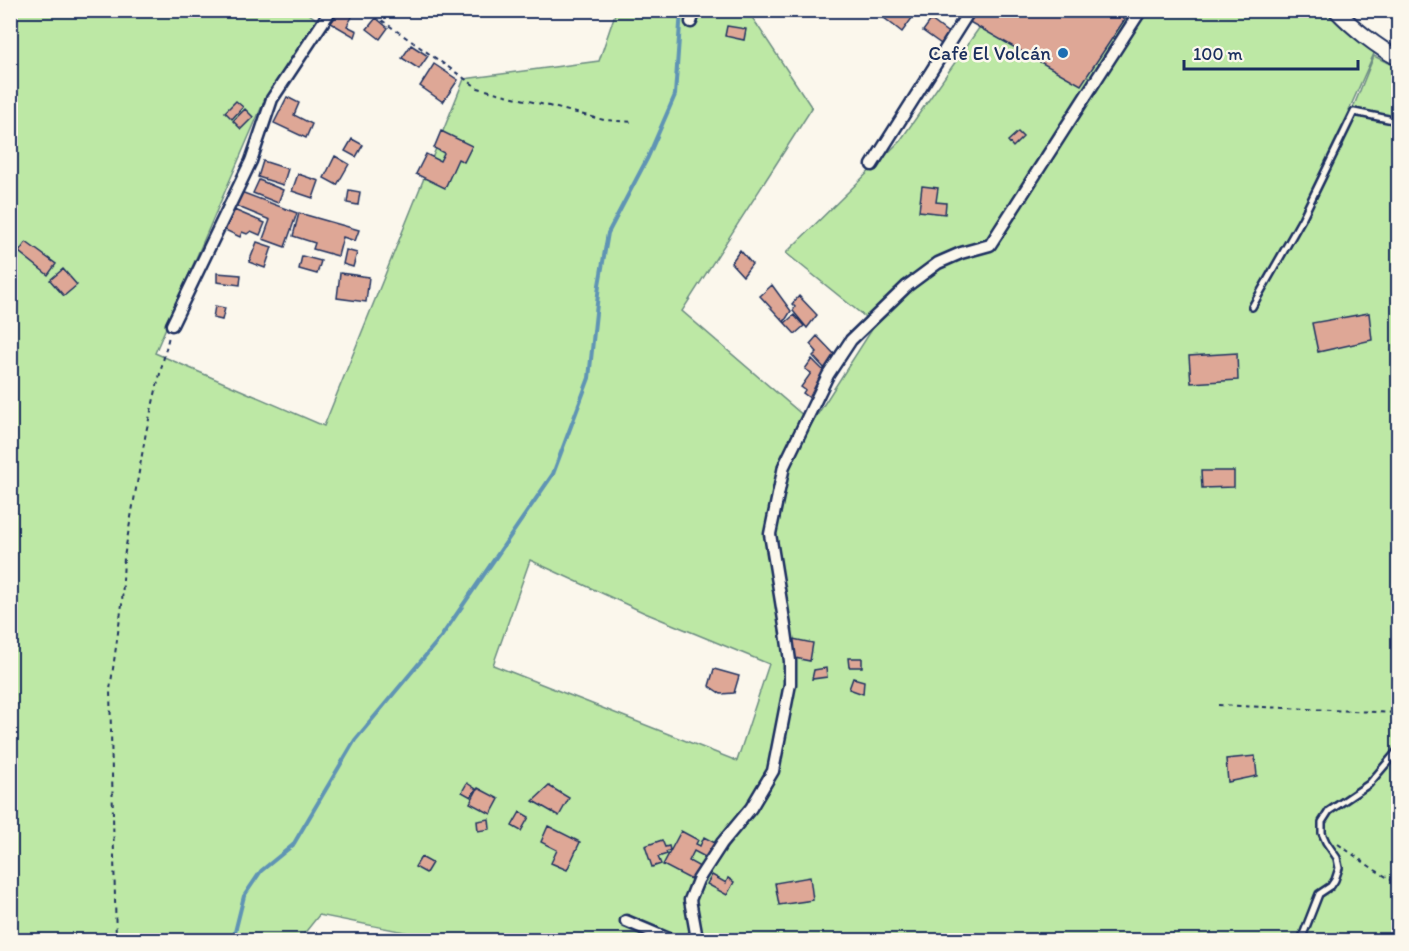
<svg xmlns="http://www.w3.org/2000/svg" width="1409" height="951" font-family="Itim,sans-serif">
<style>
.green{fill:#bde8a5;stroke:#6c8c82;stroke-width:1.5;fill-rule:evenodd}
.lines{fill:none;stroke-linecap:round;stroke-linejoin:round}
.stream{stroke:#5f94b4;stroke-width:4}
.building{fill:#dea796;stroke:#1b2f5e;stroke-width:1.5}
.service-casing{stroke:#1b2f5e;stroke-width:10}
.minor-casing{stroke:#1b2f5e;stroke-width:15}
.tertiary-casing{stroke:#1b2f5e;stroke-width:18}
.path{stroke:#1b2f5e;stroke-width:2;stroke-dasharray:4.5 4.5;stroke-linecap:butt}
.service{stroke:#fbf7ec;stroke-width:5}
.minor{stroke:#fbf7ec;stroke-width:10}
.tertiary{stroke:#fbf7ec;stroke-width:14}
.poi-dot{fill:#1f6fb2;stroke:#fbf7ec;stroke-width:2}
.labels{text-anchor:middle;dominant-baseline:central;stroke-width:5;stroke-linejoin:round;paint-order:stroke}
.poi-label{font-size:20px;fill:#1b2f5e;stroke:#fbf7ec;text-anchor:end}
</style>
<rect width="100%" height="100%" fill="#fbf7ec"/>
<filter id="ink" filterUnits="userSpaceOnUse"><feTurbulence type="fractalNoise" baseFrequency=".0167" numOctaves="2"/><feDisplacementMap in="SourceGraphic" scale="12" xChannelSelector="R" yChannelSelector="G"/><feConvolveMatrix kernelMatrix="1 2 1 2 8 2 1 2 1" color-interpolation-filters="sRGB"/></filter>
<g filter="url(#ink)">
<path class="green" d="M304 10 317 20 262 106 155 353 324 426 464 79 599 61 616 11H748L812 108 682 311 812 423 875 325 786 253 900 141 991 11H1337L1376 49 1349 110 1398 122V940H435V938L319 915 299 940H11L10 11ZM530 560 645 613 769 664 737 761 493 665Z
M1374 56 1398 68V119L1353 108Z"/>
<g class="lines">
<path class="stream" d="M233 940 244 896 261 871 293 845 355 740 441 637 553 474 589 378 599 285 608 233 648 157 675 95 681 10"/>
</g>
<path class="building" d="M340 10H344L352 17 347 26 357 31 355 37 331 23Z
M874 10H918L902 32Z
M973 10H1131L1081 85 966 20Z
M376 18 388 28 380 39 367 29Z
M931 20 951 35 944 46 923 31Z
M727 26 746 29 744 40 725 36Z
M411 45 428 56 419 69 402 58Z
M434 64 458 80 443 102 420 86Z
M287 97 299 103 294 115 312 124 306 138 274 123Z
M236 101 243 107 232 119 225 112Z
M245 109 253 117 241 129 233 121Z
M441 131 472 146 464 162 458 159 445 188 416 174 426 154 440 161 444 153 434 148Z
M1018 132 1023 137 1013 147 1008 141Z
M352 139 363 145 356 157 345 151Z
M335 156 349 164 337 185 324 178Z
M263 161 288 169 283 185 258 177Z
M298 174 319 181 313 198 292 191Z
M259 180 283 190 278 203 253 193Z
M922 186 938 188 936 202 946 203 945 214 919 211Z
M349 190 360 192 358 205 347 203Z
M241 192 297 213 285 247 263 239 270 220 236 206Z
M234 210 265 223 260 235 251 231 247 234 242 232 240 237 225 230Z
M299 213 359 230 355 241 343 237 338 256 313 249 315 243 293 236Z
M26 242 56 264 48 275 19 252Z
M257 242 272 247 265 268 249 262Z
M346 250 357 253 353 267 343 264Z
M740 250 752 264 743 276 731 263Z
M302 256 321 261 317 274 299 269Z
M63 269 77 285 64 296 50 280Z
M217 273 241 275 240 285 217 282Z
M340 273 369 277 366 302 337 298Z
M772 285 791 311 784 322 760 296Z
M799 296 817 315 807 328 793 311 795 307 792 304Z
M215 306 225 308 222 320 213 318Z
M1369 313 1372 340 1318 352 1312 323Z
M794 315 804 326 795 334 785 323Z
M817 336 838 358 826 370 813 356 817 352 810 344Z
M1237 353 1238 380 1191 383 1189 356Z
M812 359 826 373 811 399 803 393 805 390 801 387 811 373 805 369Z
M1201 471H1234V487L1202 488Z
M788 638 813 643 810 661 790 657Z
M848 658H862V667H849Z
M826 668 827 677 812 679 814 670Z
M714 669 739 676 734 693 721 694 709 686Z
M853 678 864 681 863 694 849 689Z
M1255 756 1257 776 1228 782 1226 759Z
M467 783 476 789 471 797 462 792Z
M549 786 569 798 559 816 533 801Z
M478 788 499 799 491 814 470 803Z
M520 812 529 817 521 831 512 826Z
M489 819 490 829 478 831 477 821Z
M548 826 580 842 567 870 551 863 557 850 541 842Z
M681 831 698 840 696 844 700 846 704 837 717 844 709 859 694 851 689 861 700 867 692 880 663 865Z
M662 840 665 847 669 846 670 850 666 852 667 854 658 857 661 864 652 867 645 846Z
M421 857 432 863 426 873 415 867Z
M712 875 726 883 728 878 734 882 727 895 707 884Z
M810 877 813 900 779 905 775 883Z"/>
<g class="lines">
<g class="service-casing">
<path id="service" d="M1252 307 1302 219 1354 112 1398 121
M1301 940 1319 894 1331 886 1335 880 1339 868 1337 858 1326 842 1322 833V822L1329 811 1369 784 1398 750"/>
</g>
<g class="minor-casing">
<path id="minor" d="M691 22 695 10
M872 165 970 10
M172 325 251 161 272 99 331 10
M626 921 671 940
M692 940 696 933 690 900 698 880 722 843 751 808 773 771 790 684V661L786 632 770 534 784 466 828 375 851 340 907 286 938 263 961 253 990 245 1141 10"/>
</g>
<g class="tertiary-casing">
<path id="tertiary" d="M1336 10C1353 28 1377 47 1398 58"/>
</g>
<path class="path" d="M367 10 478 88 604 120 634 122
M1218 705 1398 713
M1338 844 1375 870 1398 884
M116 940 110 690 122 604 124 557 146 432 169 336"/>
<use href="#service" class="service"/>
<use href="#minor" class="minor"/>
<use href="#tertiary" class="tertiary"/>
</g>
</g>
<circle class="poi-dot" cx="1063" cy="53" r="6"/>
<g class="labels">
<g class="poi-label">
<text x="1051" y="53">Café El Volcán</text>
</g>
</g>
<rect width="1409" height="951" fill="none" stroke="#fbf7ec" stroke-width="36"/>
<rect x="18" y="18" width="1373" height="915" fill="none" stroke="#1b2f5e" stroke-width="2" filter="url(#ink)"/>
<path d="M1184 60v9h174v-9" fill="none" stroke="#1b2f5e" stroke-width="3"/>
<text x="1193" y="60" font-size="18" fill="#1b2f5e" stroke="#fbf7ec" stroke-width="4.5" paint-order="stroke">100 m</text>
</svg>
